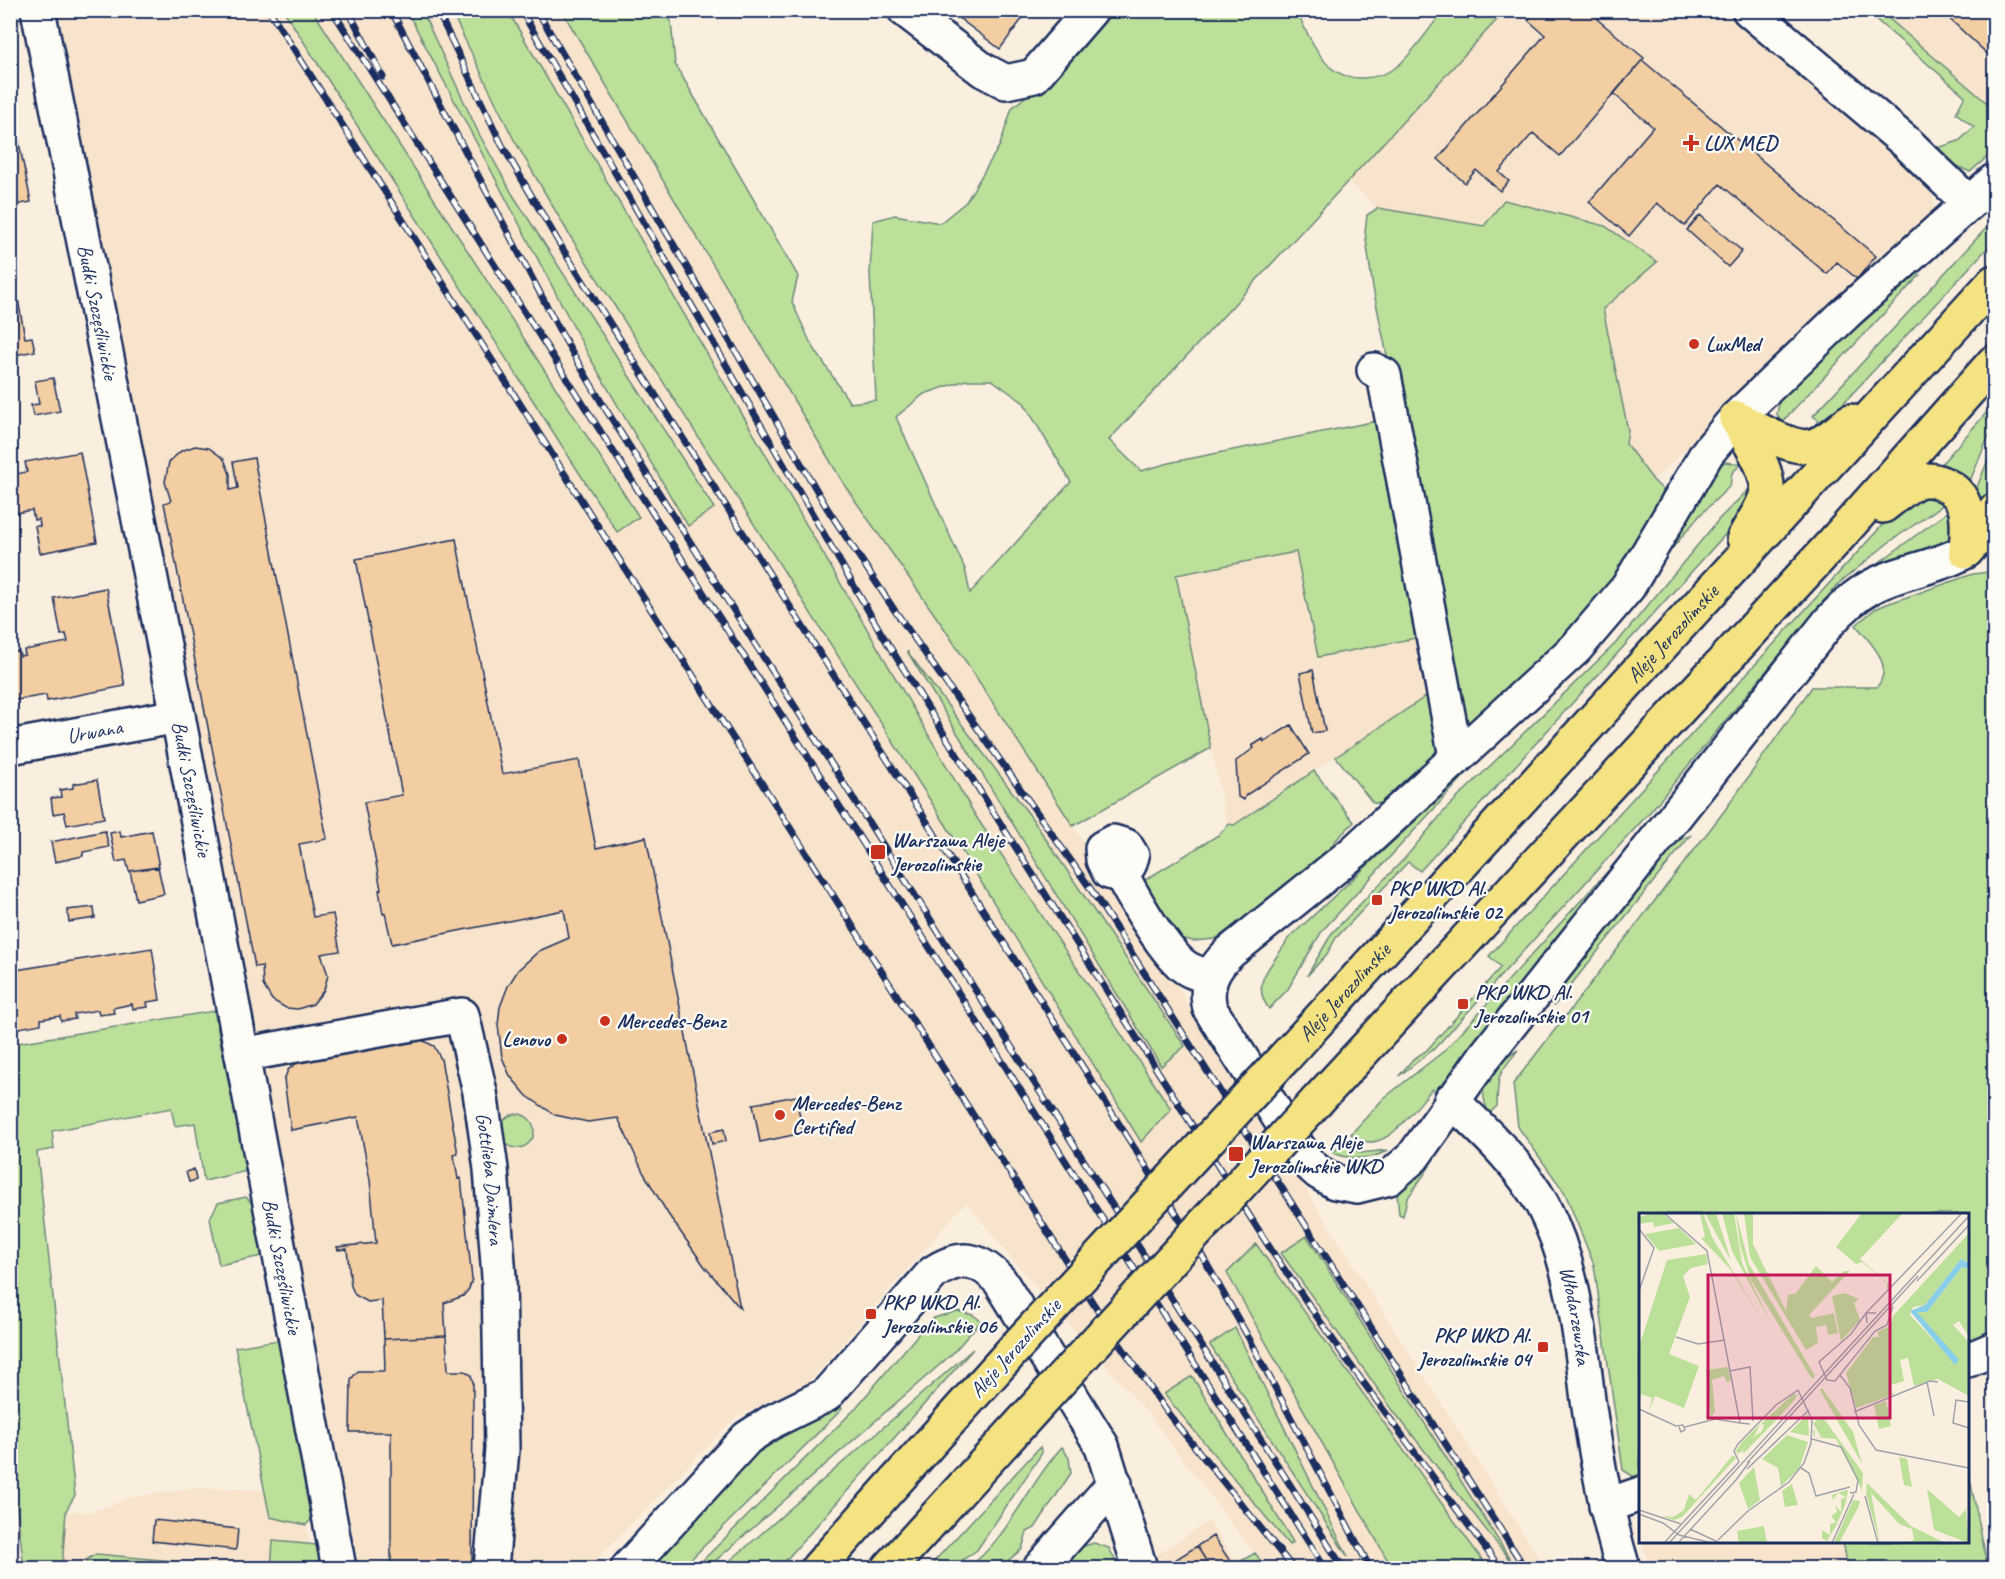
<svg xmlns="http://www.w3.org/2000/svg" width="2005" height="1579" font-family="Caveat,sans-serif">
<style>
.built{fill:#f8e4cc}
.green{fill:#bce09a;stroke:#6c887c;stroke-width:1.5;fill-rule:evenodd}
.building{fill:#f3cea3;stroke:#1b2f5e;stroke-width:1.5}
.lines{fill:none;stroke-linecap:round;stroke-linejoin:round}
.minor-casing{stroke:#1b2f5e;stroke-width:38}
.major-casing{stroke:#1b2f5e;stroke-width:38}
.minor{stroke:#fdfcf7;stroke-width:33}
.major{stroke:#f5e382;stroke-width:33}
.rail-casing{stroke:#1b2f5e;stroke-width:7}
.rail{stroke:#fdfcf7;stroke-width:4.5;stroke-dasharray:14;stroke-linecap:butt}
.major-bridge-casing{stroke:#1b2f5e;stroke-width:38;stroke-linecap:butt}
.major-bridge{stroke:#f5e382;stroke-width:33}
.poi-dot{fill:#c8321e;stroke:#fdfcf7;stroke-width:2}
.labels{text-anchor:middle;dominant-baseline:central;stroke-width:4.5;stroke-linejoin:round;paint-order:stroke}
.poi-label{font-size:21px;font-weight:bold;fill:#1b2f5e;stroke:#fdfcf7;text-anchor:start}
.street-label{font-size:21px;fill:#1b2f5e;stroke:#fdfcf7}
.inset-road{fill:none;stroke:#a1a2ab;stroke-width:1.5}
.view{fill:#c2185b;fill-opacity:0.15;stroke:#c2185b;stroke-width:3}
.inset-edge{fill:none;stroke:#1b2f5e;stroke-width:3}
</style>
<rect width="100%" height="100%" fill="#faeede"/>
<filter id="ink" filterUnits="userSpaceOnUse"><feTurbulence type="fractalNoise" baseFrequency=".0167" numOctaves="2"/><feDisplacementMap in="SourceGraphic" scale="12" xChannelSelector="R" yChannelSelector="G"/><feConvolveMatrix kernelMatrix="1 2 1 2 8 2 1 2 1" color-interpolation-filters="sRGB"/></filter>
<g filter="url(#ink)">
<path class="built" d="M58 11H284L617 531 638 517 313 11H562L845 485 944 628 1167 970 1545 1568H1266L1145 1410 1022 1271 966 1202 808 1383 735 1418 588 1568H359Z
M1505 11H1723L1921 177 1934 198V210L1927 224 1653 480 1625 444 1628 430 1603 309 1657 262 1605 226 1504 200 1484 226 1378 208 1347 181Z
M1880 11H1994V109Z
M1296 552 1318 657 1418 637 1434 691 1233 825 1227 824 1176 575Z
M194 1488 263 1490 270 1517 306 1525 310 1546 273 1541 271 1568H171L172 1562 62 1568 66 1511 91 1512 133 1497Z
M1209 1521 1237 1563 1229 1568H1155L1149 1560Z
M1642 1542H1843L1848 1568H1650Z"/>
<path class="green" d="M284 11H313L639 517 617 532Z
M407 11H422L479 134 513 195 714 508 688 526 590 358Z
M451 11H508L975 815 1171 1109 1141 1142 946 825 570 236 513 138Z
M562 11H665L671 21 675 64 798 276 792 302 810 342 850 403 876 400 870 273 873 221 895 215 940 223 966 202 1000 145 1012 108 1037 87 1101 11H1297C1303 26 1318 56 1330 67 1348 83 1377 80 1395 68 1409 59 1432 25 1443 11H1505L1109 440 1141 471 1173 462 1382 420 1426 636 1318 657 1296 552 1176 575 1211 748 1073 826 944 628 845 486ZM966 380H992L1024 403 1071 482 970 593 965 569 896 417 924 394Z
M1866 11H1880L1994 109V151L1970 172 1951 163 1937 148 1959 141 1974 127 1956 113 1965 96Z
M1504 200 1605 226 1657 262 1603 309 1628 430 1626 444 1653 480 1665 492 1603 596 1465 731 1373 288 1365 232 1367 215 1378 208 1484 226Z
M1994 223V241L1824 424 1813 416 1988 226Z
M1914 270 1920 275 1781 423 1777 414 1780 398Z
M1994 404V423L1970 481 1966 485 1937 469Z
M1994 445C1994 469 1993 490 1981 511L1971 491 1977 487Z
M1725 462 1741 464 1732 473 1730 486 1700 515 1655 569 1717 466Z
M1755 483 1741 517 1420 871 1408 862 1336 938 1327 954 1307 976 1332 933 1405 858 1446 809 1620 639 1720 518Z
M1932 493 1947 502 1888 543 1838 584 1650 812 1434 1049 1399 1076 1413 1059 1426 1051 1501 967 1489 956 1899 507Z
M1953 508V537L1946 545 1858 578Z
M1994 568V1335L1968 1346V1214H1640V1474L1634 1477 1623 1470 1594 1265 1565 1193 1518 1127 1513 1084 1725 810 1812 687H1877C1895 664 1870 643 1856 625L1875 609 1887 604 1973 574 1989 572Z
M907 651 1031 817 1185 1046 1161 1066Z
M1434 691 1449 747 1386 804 1373 803 1336 757Z
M1314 771 1354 822 1334 842 1339 848 1298 882 1215 939 1194 941 1173 937 1137 885 1220 834 1229 824 1234 825Z
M1466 774 1322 931 1288 989 1269 1009C1248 981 1275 964 1288 939Z
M1690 836 1554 1006 1564 981 1671 843Z
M1624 860 1441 1095 1432 1089C1413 1110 1382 1162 1351 1134L1384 1098 1444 1051 1617 861Z
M214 1011 247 1171 204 1181 195 1123 175 1126 171 1108 52 1131 54 1149 37 1152 75 1495 66 1511 62 1568H24L10 1452 11 1044Z
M1518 1050C1497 1077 1498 1072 1497 1106L1489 1114C1474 1080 1490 1067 1518 1050Z
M500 1131a17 17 0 1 1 34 0a17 17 0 1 1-34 0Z
M1343 1143 1361 1153 1388 1150C1372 1160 1351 1160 1333 1153Z
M1425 1163 1430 1166 1407 1199 1403 1216 1399 1214 1397 1194Z
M246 1197 252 1203 262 1256 219 1265 210 1218 218 1203Z
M1307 1236 1515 1567 1392 1409 1281 1253Z
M1256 1244 1488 1568H1392L1227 1273Z
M957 1311 973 1315 981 1321 952 1354 707 1568H695L853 1411 925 1326 934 1318Z
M1235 1328 1348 1557 1210 1345Z
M279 1340 312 1519 306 1525 270 1517 235 1347Z
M973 1349 779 1568H721L745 1548Z
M1192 1376 1293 1542 1289 1545 1164 1394Z
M839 1402 842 1409 682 1568H647C686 1525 722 1477 767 1441 789 1424 818 1420 839 1402Z
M1040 1447 1042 1453 977 1550 951 1568H928Z
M1062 1447 1069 1458 1071 1473 1035 1528 1027 1532 1022 1549 999 1568H967C1007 1541 1028 1484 1062 1447Z
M1968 1469 1988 1568H1848L1843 1542H1968Z
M273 1541 317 1545 321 1568H271Z
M1094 1543 1109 1548 1119 1568H1060L1081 1547Z
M1255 1553 1266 1568H1229Z
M96 1554 172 1561 171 1568H87L86 1560Z"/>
<path class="building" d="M948 10H1028V11L1000 49Z
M1536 10H1592V15L1598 14V20L1644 58 1560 156 1533 133 1499 172 1509 181 1500 191 1476 170 1465 183 1438 159 1545 35 1528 20Z
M1940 10H1994V60Z
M1642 60 1876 256 1857 279 1837 262 1827 274 1720 184 1685 226 1657 203 1629 236 1589 202 1653 127 1614 94Z
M10 98 31 202 10 206Z
M1700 215 1742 251 1728 267 1687 230Z
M18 299 25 338 32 337 35 351 10 356V300Z
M53 378 60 411 34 416 31 405 39 404 35 381Z
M195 446 209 448 224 459 230 474V490L238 488 233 462 254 458 327 839 299 844 313 917 333 914 340 951 321 954 328 975 324 990 313 1004 298 1009 286 1008 272 1000 263 985 262 966 255 967 164 503 171 501 165 482 169 462 181 451Z
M80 452 97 542 40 553 35 526H40L39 519 34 520 32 510 10 514V473L11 475 27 472 25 462Z
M456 539 502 774 579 760 596 848 646 837 740 1308 705 1267 668 1214 643 1172 618 1118 588 1122 555 1115 527 1096 510 1076 502 1057 498 1025 500 1007 508 986 518 970 539 951 569 938 564 910 392 944 385 913 383 914 379 890 381 889 364 802 402 795 356 559Z
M106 588 125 686 47 701 46 695 10 701V652L19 651 20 656 25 655 24 650 68 642 66 634 61 635 54 598Z
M1313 670 1325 731 1312 733 1300 673Z
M1291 725 1309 754 1246 795 1244 800 1238 797 1236 761 1254 748 1252 746 1263 739 1264 742Z
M97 780 104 818 67 825 64 812 53 814 51 798 61 797 60 790 73 788V784Z
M105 831 109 847 83 852V856L55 862 51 842Z
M120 831 121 837 152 831 159 867 129 871 126 860 116 862 110 833Z
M158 867 164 894 136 900 130 871Z
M94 907 95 918 69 922 67 910Z
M152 948 160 1000 147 1002 148 1007 133 1009 132 1004 113 1008 114 1013 99 1015 98 1010 74 1014 75 1019 61 1021 60 1016 41 1019V1024L14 1029 13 1024 10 1025V971Z
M420 1039 434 1046 441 1059 458 1154 454 1155 458 1179 461 1178 472 1279 469 1289 463 1296 444 1303 446 1336 384 1339 382 1300 368 1302 355 1295 351 1286 347 1249 338 1250 337 1247 376 1243 370 1180 358 1117 291 1130 284 1080 288 1070 299 1061Z
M796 1096 803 1133 760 1142 753 1104Z
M724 1129 726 1141 712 1144 710 1132Z
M194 1169 196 1180 189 1182 186 1172Z
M446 1336 448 1371H465L471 1375 473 1382 472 1567 391 1568V1432H350L351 1379 358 1371H385L384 1339Z
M154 1520 238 1529 236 1550 152 1541Z
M1213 1536 1230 1561 1217 1568H1205L1208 1564 1197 1546Z
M1197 1546 1208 1564 1205 1568H1169L1167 1565Z
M1994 1550V1568H1991L1988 1551Z"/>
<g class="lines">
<g class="minor-casing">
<g id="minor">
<path id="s1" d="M38 10 178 716 339 1568"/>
<path d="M905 10 983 70 1006 82 1034 76 1091 10"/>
<path d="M1749 10 1907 143 1969 203"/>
<path d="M1374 370 1384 375 1456 757"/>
<path d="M1966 551C1935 569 1898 571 1869 588 1853 597 1841 609 1829 622L1485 1056 1413 1157 1389 1178 1357 1186 1335 1182 1318 1172 1308 1163 1210 1009C1204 985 1213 968 1230 952L1354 852 1576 648 1628 587 1707 453 1736 418 1847 312 1994 181"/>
<path id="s2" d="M10 747 178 716"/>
<path d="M1113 842 1126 846 1132 856 1129 865 1122 876 1109 872 1103 860 1102 848Z"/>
<path d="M1122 876C1136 902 1159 943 1180 963 1188 971 1199 974 1210 977"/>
<path id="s3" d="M242 1055 462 1015 480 1092 491 1169 499 1277 502 1450 491 1568"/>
<path id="s4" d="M1451 1100C1485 1132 1521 1165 1543 1206 1574 1266 1580 1334 1588 1400 1596 1457 1606 1513 1623 1568"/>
<path d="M1968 1360 1994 1349"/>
<path d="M1606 1506 1640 1494"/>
<path d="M628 1568 747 1438 773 1421 826 1395 933 1273C960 1255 978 1257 1000 1281L1102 1446 1140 1568"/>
<path d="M1040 1568 1115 1483"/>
</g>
</g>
<g class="major-casing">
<g id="major">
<path d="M1736 418C1755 427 1795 453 1815 445 1828 441 1840 429 1850 421"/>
<path d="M1736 418C1746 438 1773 473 1766 496 1762 510 1751 524 1744 538"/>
<path d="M1883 506C1893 499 1906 486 1918 481 1924 479 1935 480 1941 483 1972 495 1968 523 1966 551"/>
<path d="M1966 551 1983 533 1994 511"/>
<path id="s5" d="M1285 1057 1994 282"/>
<path d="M1316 1102 1833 543 1994 362"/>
<path d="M818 1568 1015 1348"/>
<path d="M889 1568 1045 1397"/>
</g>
</g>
<use href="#minor" class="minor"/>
<use href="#major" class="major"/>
<g class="rail-casing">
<path id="rail" d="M269 10 1112 1333 1170 1416 1293 1568
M332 10 1325 1568
M348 10 383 77
M391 10 561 333 603 405 1343 1568
M437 10 502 145 562 248 1196 1245 1251 1342 1370 1568
M521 10 880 631 959 758 1275 1256 1349 1363 1500 1568
M537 10 827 508 893 608 1090 888 1525 1568"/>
</g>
<use href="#rail" class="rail"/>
<g class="major-bridge-casing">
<path id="major-bridge" d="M1015 1348 1285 1057
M1045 1397 1316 1102"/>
</g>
<use href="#major-bridge" class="major-bridge"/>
</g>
</g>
<g class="poi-dot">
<path d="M1688 134h6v6h6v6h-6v6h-6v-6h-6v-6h6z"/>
<circle cx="1694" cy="344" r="6"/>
<rect x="870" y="844" width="16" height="16" rx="3"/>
<rect x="1371" y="894" width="12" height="12" rx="3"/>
<rect x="1457" y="998" width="12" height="12" rx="3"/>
<circle cx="605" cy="1021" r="6"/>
<circle cx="562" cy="1039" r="6"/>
<circle cx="780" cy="1115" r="6"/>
<rect x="1228" y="1146" width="16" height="16" rx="3"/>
<rect x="865" y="1308" width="12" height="12" rx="3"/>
<rect x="1537" y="1341" width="12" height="12" rx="3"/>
</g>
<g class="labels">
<g class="poi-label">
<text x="1704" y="143">LUX MED</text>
<text x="1706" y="344">LuxMed</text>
<text x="892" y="840">Warszawa Aleje<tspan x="892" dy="24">Jerozolimskie</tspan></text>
<text x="1389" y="888">PKP WKD Al.<tspan x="1389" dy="24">Jerozolimskie 02</tspan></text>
<text x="1475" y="992">PKP WKD Al.<tspan x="1475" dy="24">Jerozolimskie 01</tspan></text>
<text x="617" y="1021">Mercedes-Benz</text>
<text x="550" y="1039" text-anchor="end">Lenovo</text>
<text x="792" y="1103">Mercedes-Benz<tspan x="792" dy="24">Certified</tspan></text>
<text x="1250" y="1142">Warszawa Aleje<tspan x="1250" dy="24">Jerozolimskie WKD</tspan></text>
<text x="883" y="1302">PKP WKD Al.<tspan x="883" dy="24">Jerozolimskie 06</tspan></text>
<text x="1531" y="1335" text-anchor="end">PKP WKD Al.<tspan x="1531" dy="24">Jerozolimskie 04</tspan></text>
</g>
<g class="street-label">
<text stroke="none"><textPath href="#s1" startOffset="308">Budki Szczęśliwickie</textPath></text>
<text stroke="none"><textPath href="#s5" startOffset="574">Aleje Jerozolimskie</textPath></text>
<text stroke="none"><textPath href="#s2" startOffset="86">Urwana</textPath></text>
<text stroke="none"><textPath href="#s1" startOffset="794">Budki Szczęśliwickie</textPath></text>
<text stroke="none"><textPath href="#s5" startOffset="88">Aleje Jerozolimskie</textPath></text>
<text stroke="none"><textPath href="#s3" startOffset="390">Gottlieba Daimlera</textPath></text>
<text stroke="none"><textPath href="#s1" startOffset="1280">Budki Szczęśliwickie</textPath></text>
<text stroke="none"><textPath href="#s4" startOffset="256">Włodarzewska</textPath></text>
<text transform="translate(1015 1348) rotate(-48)">Aleje Jerozolimskie</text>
</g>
</g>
<g transform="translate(1639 1213)">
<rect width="330" height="330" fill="#faeede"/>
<path d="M15 0H23L35 10 15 14 14 9 0 11V4ZM61 0H64L73 24 125 110 91 56 62 25 66 24ZM67 0H77L92 48 68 4ZM83 0H95L103 50 132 110 93 38ZM97 0 110 51 176 163 173 166 112 67 101 32ZM105 0H114V31L147 98 149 82 157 80 177 53 193 69 205 58H211L170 102 173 105 195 100 199 120 189 122 187 112 177 114 179 130 167 137 111 44ZM223 0H264L221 46 252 73 248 77V70L223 49 217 51 197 34ZM40 15 57 31 20 38 6 21ZM330 20V50L322 46 286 92 274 94 271 102 317 151 278 99H288L323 54 330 56V124L320 108 314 112 330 129V183L299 166 275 173 269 145 261 147 265 168 252 172 254 182 217 195 207 160 234 124H240L238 119 251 113 254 103ZM67 41 69 51 52 55 44 63 51 84 30 141 60 153 45 195 16 183 10 198 13 185 2 181 0 186V134L28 47ZM206 80 220 86 215 90 221 107 202 128 193 83ZM89 154 92 168 88 169 85 163 73 167 76 198 72 205 67 157ZM183 175 214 219 223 251 181 177ZM154 181 159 182 155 186 158 184 141 203 104 241 105 238 101 240 106 234 99 241 97 238 103 229 121 211 115 224 123 218 125 212 122 211ZM247 188 252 213 240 216 235 192ZM169 202 170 223 151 219 168 202ZM183 203 224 260 223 277 197 226 175 224 174 218 176 217V224H182L174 210ZM148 222 169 229 160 256 142 273 139 255 123 246ZM93 243 98 244 43 304 35 307 22 303 34 304 45 297 50 281 57 287ZM260 244 268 246 273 274 265 272ZM115 254 121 287 109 296 100 270ZM228 270 272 313 306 330H267L275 327 273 316 260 311 232 280 241 330 227 281ZM153 271 159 292 146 294 143 278ZM288 276 320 304 330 293 327 298 330 330 295 317ZM207 277 209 278 206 292 197 313 188 328 183 325V317L191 322V311L197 309 192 303 198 299 196 292 202 299V286L207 284 199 280 194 287 193 282ZM214 287 221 288 219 295 200 330H195ZM125 313 128 330H100L98 318Z" fill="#bce09a"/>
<path d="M322 46 330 50V56L323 54 288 99H278L315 141 320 147 316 152 271 98 286 92Z" fill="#88cee9"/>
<path class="inset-road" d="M25 0 68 38 101 210 111 211M0 16 15 35 0 78M278 68 330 12M228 110 227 100H237M248 112 236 118 196 168 188 167 180 149 212 121 227 100 323 0M248 112 254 93M37 124 59 131 86 127M91 158 111 154 114 208M201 162 211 175 220 212 237 237 330 255M288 169 295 203M330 189 317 187 314 210 330 215M0 196 37 213 44 212 46 217 42 219 40 214M215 199 291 168 299 169M46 214 76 206 101 210M173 226 202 234 219 267 217 279 211 280M108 250 279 63M162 255 170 260 177 283 211 274M108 256 170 197M97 267 111 248M226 283 239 330M0 297 42 311M0 301 24 310 40 322 73 330M51 316 81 330M25 330 100 249 95 238 99 231 137 192 159 177 173 207 172 230 165 250 150 269 109 298 79 327M30 330 330 3M39 330 97 267M193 330 215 281"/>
<path class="view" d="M69 62H251V205H69Z"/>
<rect width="330" height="330" class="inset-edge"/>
</g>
<rect width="2005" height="1579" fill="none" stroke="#fdfcf7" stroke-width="36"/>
<rect x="18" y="18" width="1969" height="1543" fill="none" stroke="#1b2f5e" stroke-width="2" filter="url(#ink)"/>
</svg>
